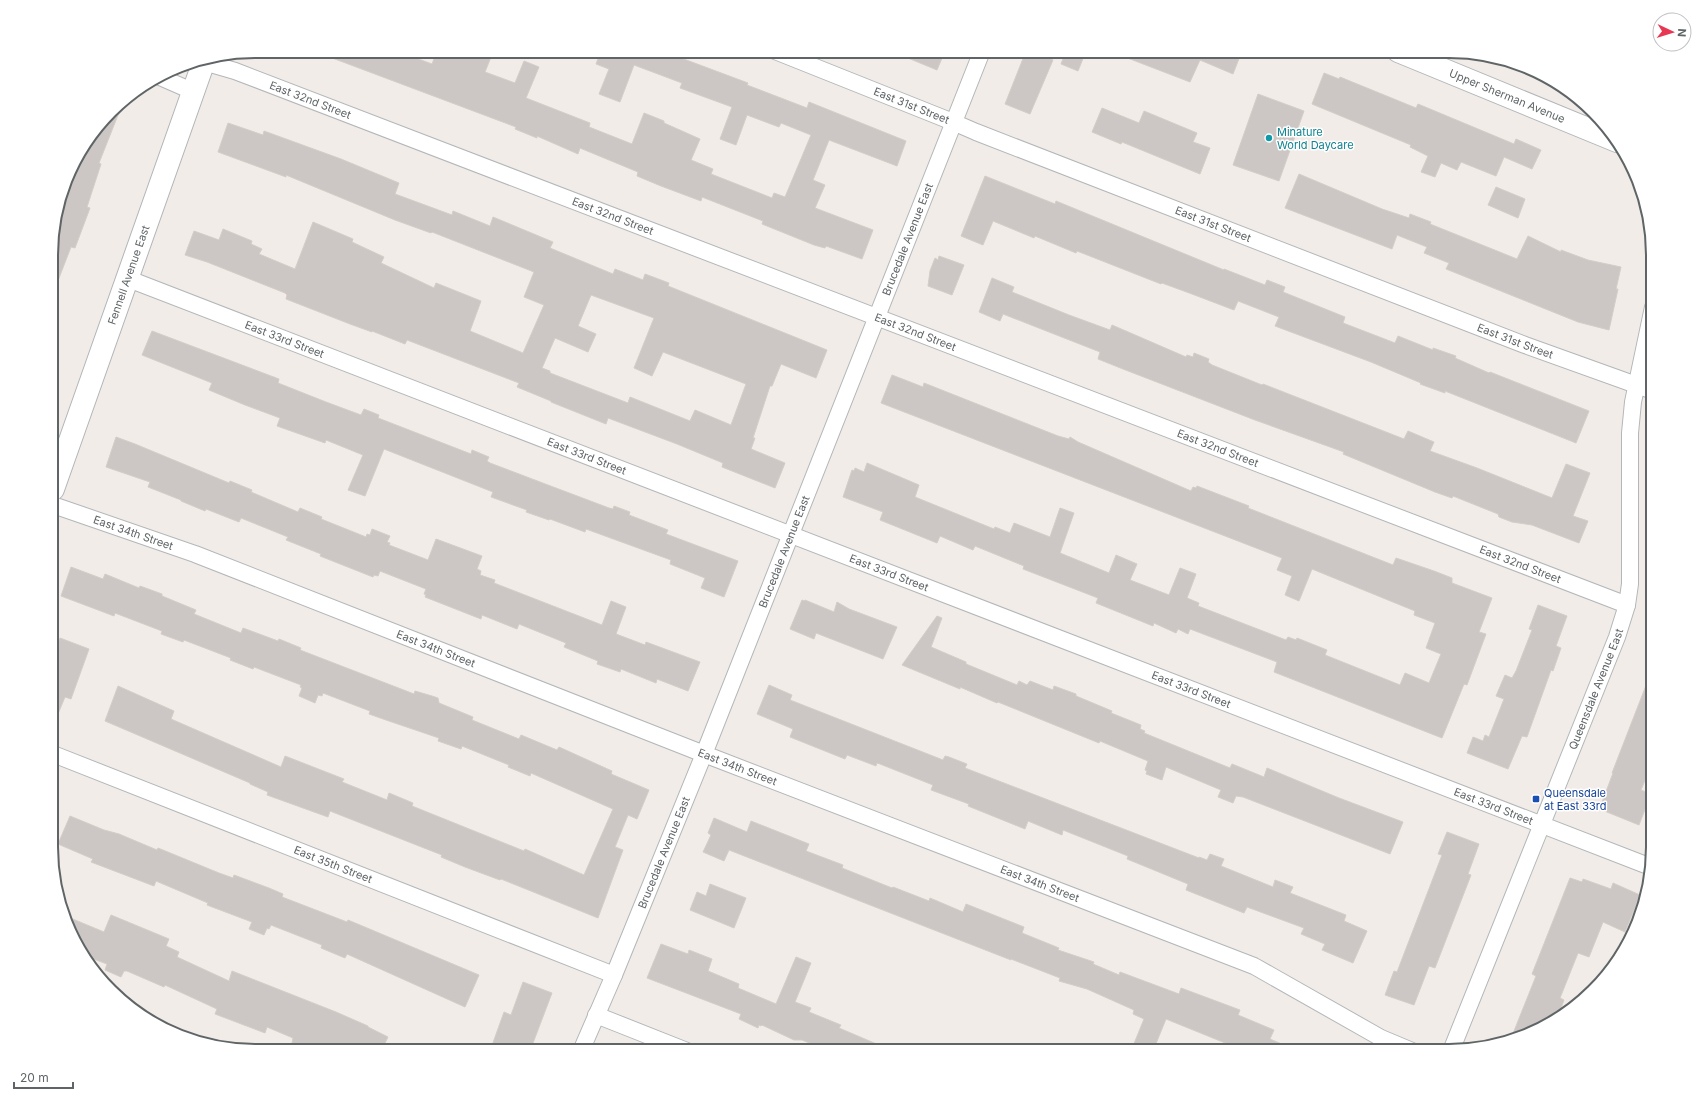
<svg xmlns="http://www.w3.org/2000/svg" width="1704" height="1102" font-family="Inter,sans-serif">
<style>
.commercial{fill:#fdefe0}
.building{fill:#ccc7c4;stroke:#d5cdc6;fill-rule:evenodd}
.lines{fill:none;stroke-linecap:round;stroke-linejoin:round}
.minor-casing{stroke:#b3b7b9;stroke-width:18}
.secondary-casing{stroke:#b2b6b9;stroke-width:24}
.minor{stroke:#fff;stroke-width:16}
.secondary{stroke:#fff;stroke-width:22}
.culture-dot{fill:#0f9aa8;stroke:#fff;stroke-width:1.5}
.transit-dot{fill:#1a4fb4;stroke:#fff;stroke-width:1.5}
.labels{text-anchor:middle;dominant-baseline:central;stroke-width:3;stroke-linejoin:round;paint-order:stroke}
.street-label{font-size:11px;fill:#5f6567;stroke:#fff}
.culture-label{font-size:11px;fill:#0d838f;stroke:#fff;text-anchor:start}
.transit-label{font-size:11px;fill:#164399;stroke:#fff;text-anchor:start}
.rim{fill:none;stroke:#5f6567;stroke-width:2}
</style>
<rect width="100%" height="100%" fill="#f1ece8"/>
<path class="commercial" d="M1491 58 1514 62 1562 85 1569 91Z"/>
<path class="building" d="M319 51H397L432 64 437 51H477L491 57 485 72 515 83 524 61 539 67 526 98 590 123 589 127 632 144 644 113 664 121V123L700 139 691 160 713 169 711 174 772 198 774 193 785 197 811 135 781 123 779 127 747 115 736 145 720 139 732 107 680 88 682 83 634 65 620 102 599 94 609 69 596 64 601 51H674L673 55 748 83 747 85 807 108 809 102 906 141 897 166 829 140 813 180 825 185 815 208 873 230 862 259 826 246 825 248 814 245 762 224 763 221 702 197 701 201 661 186 637 176 638 172 580 148 578 154 537 136V138L515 129 516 127 319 53Z
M891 51H945L937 70Z
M1026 51H1032L1053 60 1030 114 1005 104Z
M1066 51H1086L1078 71 1061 64Z
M1112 51H1242L1233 74 1200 60 1190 82 1112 52Z
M1324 73 1339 79 1340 77 1416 108 1418 104 1514 144 1516 139 1541 150 1532 169 1504 157 1496 176 1461 162 1457 170 1441 163 1435 177 1421 172 1428 156 1410 147 1411 145 1312 104Z
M1258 94 1304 111 1279 181 1233 165Z
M116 108 120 110 99 163 101 164 87 207 90 208 75 248 71 247 54 291H53V229L72 165Z
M1102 108 1139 123 1144 111 1197 133 1193 142 1210 148 1200 174 1122 142 1121 144 1092 132Z
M228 123 263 135 264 131 341 159 399 183 395 194 452 215 453 211 490 226 493 217 553 242 550 248 613 274 615 269 643 280 645 274 669 283 668 286 827 350 816 378 781 364 772 386H770L753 438H755L751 449 785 463 775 488 722 467 723 463 677 444 608 418 606 424 551 402V401L517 387 519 383 407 340 405 344 372 331V332L350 324 286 299 287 295 285 293 207 262 185 255 194 231 219 240 223 229 252 241 251 244 262 249 259 254 295 269 313 222 353 239 352 242 384 257 381 263 434 288 436 283 481 301 470 331 523 353 544 305 524 297 534 272 432 232 431 233 395 220 286 175V177L218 152ZM591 295 654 318 634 368 652 376 663 352 746 384 731 425 695 410 690 421 630 397 628 403 550 373V371L542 368 555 338 588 352 596 334 578 326Z
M1299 174 1382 209 1409 218 1410 214 1431 222 1430 224 1517 259 1528 236 1561 252V250L1588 260 1621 267 1616 289H1618L1609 330 1578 322 1446 269 1449 263 1424 253 1427 247 1397 235 1392 249 1285 208Z
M985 176 1055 204 1056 201 1224 270V269L1265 285 1267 280 1285 287 1283 292 1345 317 1343 323 1395 343 1398 336 1433 350V348L1456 356 1455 358 1489 373 1490 372 1589 411 1576 443 1445 391V393L1420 384 1421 383 1371 362 1275 326 1279 317 1238 301 1234 310 1192 294 1162 283 1161 284 1077 251 1076 253 1035 236 1034 238 993 221 983 245 961 236Z
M1496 187 1525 199 1518 218 1488 205Z
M939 256 964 265 952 295 928 286 930 271 935 258 938 260Z
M992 278 1014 287 1012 292 1069 315 1110 330 1112 325 1186 357 1187 355 1193 357 1194 353 1209 359 1208 362 1212 365 1262 385 1263 384 1404 439 1408 431 1434 442 1430 451 1477 468 1552 498 1566 464 1590 473 1573 516 1588 521 1579 543 1532 525 1512 522 1499 517 1498 514 1453 496 1452 498 1435 492 1343 454 1344 452 1255 420 1123 369 1098 359 1100 352 1003 314 1000 321 979 312Z
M152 331 279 379 278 383 326 402 361 415 364 409 379 415 378 418 471 454 472 450 489 457 487 461 490 463 548 485 609 508 613 509 614 506 630 512 629 515 668 530 666 534 738 561 724 597 701 588 705 578 670 564 671 560 586 529 585 532 550 519 549 520 526 512 527 510 491 497 493 492 384 449 365 496 348 490 363 455 326 440 325 443 277 426 280 418 245 405 209 390 212 383 142 355Z
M892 375 923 387 924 383 1058 436 1069 439 1070 437 1078 442 1191 491 1193 487 1196 488 1197 486 1249 506 1248 508 1393 565 1396 558 1434 571 1452 578V583L1492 598 1479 632 1486 634 1467 685 1464 684 1442 738 1274 672 1277 662 1190 629 1188 634 1178 629 1176 633 1154 623 1153 626 1096 603 1098 598 1023 569 1024 566 975 546 973 550 940 536 937 543 880 520 883 512 843 497 852 470 854 471 855 468 864 472 867 463 919 485 915 497 994 529 995 527 1010 533 1014 523 1050 537 1060 508 1074 513 1060 553 1109 573 1116 555 1137 564 1130 580 1169 595 1180 568 1196 574 1187 598 1199 603 1198 606 1286 640 1288 637 1296 640 1297 638 1327 650 1325 655 1400 685 1405 673 1429 683 1441 654 1426 648 1435 623 1414 615 1415 611 1312 569 1299 601 1285 595 1292 576 1277 570 1282 558 881 403Z
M116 437 135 444 229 483 230 481 252 490 251 492 298 512 300 508 322 517 321 519 366 537 367 534 370 535 372 529 390 536 387 542 390 543 389 545 428 560 436 539 482 556 477 569 481 571 480 575 495 580 494 583 602 625 611 601 626 607 616 634 645 645 646 642 700 662 688 691 657 679 656 683 621 669 620 672 597 664 598 661 564 647 566 643 519 624 517 629 482 615 481 619 425 597 426 595 424 594 426 589 380 571 378 576 374 575 373 577 320 556 321 554 286 540 288 537 241 518 239 522 206 509 205 511 181 501V500L148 487 150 482 106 467Z
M71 567 103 579 105 574 139 588 140 586 162 594V596L196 610 194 614 241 633 243 628 278 641 279 639 301 648 300 650 414 694 415 691 432 696 438 698 439 703 473 717 472 720 519 739 521 735 557 750 559 747 612 771 611 774 649 790 637 819 628 815 615 847 623 850 598 918 501 879 500 880 465 867 441 857 442 855 330 811 328 817 267 795 268 792 250 784V783L105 721 118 686 174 711 171 719 281 767 285 756 344 779 342 782 387 800 389 793 413 803 412 806 524 851 525 849 584 875 613 809 531 773 530 776 508 767 509 765 462 746 461 749 438 741 439 738 386 720 369 714 370 711 323 693 322 696 318 695 315 703 299 696 302 688 300 687 301 685 254 667 253 669 230 660 231 658 184 640 183 642 161 634 162 631 115 613 114 616 61 596Z
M802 600 805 601V600L834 612 837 602 849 609 897 627 883 659 816 633 814 639 790 629Z
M1538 605 1567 616 1556 646 1561 648 1553 671 1551 670 1527 737 1522 736 1508 769 1467 753 1473 737 1483 741 1485 735 1489 737 1504 699 1496 696 1505 675 1512 678 1516 671 1532 630 1529 629Z
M937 616 942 618 931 647 966 662V664L1017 685 1019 681 1027 685 1030 681 1053 690 1054 686 1076 694V696L1112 711 1111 713 1141 725 1140 729 1145 731 1144 733 1230 768 1232 764 1264 777 1267 768 1339 798 1403 822 1390 854 1243 797 1236 796 1233 803 1218 797 1221 790 1166 767 1162 780 1146 774 1147 771 1145 770 1148 761 1100 741 1099 743 998 702 997 703 960 687V689L902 665Z
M60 638 89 649 71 699 65 697 53 726V656Z
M1652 670 1653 761 1641 790 1651 794 1639 825 1602 810 1604 806 1601 805 1613 773H1612Z
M769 685 792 695 790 700 943 760 945 756 949 757 967 764 965 768 1199 858V857L1207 860 1210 854 1224 859 1221 866 1273 887 1275 880 1293 887 1290 893 1346 915 1344 921 1367 931 1353 963 1322 950 1325 944 1301 934 1304 928 1247 907 1244 913 1186 890 1188 884 1127 859 1128 856 1063 830 1062 835 1028 821 1025 829 968 806 969 804 931 790 933 785 880 764 877 763 876 766 847 755 845 759 790 737 793 729 757 714Z
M70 816 104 830 119 834 157 850 158 848 219 873 233 878 234 875 269 888 283 894 282 897 347 922 348 920 479 975 465 1007 347 954 345 958 321 948 322 945 271 925 269 929 267 928 264 935 249 929 252 922 207 905 208 903 156 881 154 886 91 862 93 859 58 844Z
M714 818 747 832 751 821 809 844 806 851 843 865 842 868 892 888 893 887 929 901 930 898 963 912 966 904 1024 927 1022 933 1059 948 1058 950 1094 962 1093 964 1119 975 1120 972 1179 994 1181 988 1224 1004 1240 1010 1238 1015 1274 1030 1270 1039 1298 1051H1245L1166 1019 1153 1051H1131L1144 1019 1133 1014 1134 1010 1087 989 1059 981 1060 978 1011 959V960L729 850 724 861 703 852 711 835 708 833Z
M1447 832 1479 844 1468 874 1471 875 1435 968 1429 966 1414 1005 1385 995 1394 971 1397 972 1442 855 1438 854Z
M1570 878 1582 882 1583 879 1611 889 1613 883 1640 895 1625 932 1603 922 1589 957 1578 953 1560 998 1564 1000 1557 1019 1551 1024 1510 1041 1536 976 1532 974Z
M710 884 746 898 734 928 690 910 697 892 706 896Z
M63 915 104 932 111 915 169 939 166 946 179 952 177 957 229 981 232 971 336 1012 368 1026V1027L388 1037 381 1051H311L292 1043 293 1038 267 1027 265 1033 215 1014 217 1009 165 985 164 987 127 971H124L121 977 105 970 107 964 83 955Z
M661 944 688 954 689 950 712 959 708 971 739 984 738 988 776 1004 796 957 811 963 795 1002 811 1008 809 1012 841 1025 839 1028 893 1051H835L828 1048 827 1050 802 1040H794L762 1025 761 1026 759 1025 758 1028 739 1019 741 1014 647 978Z
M523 982 552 993 530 1051H490L504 1012 511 1015Z"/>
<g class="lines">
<g class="minor-casing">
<g id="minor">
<path id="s1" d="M775 51 953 122 976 132 1525 345 1653 391"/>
<path id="s2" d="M204 62 235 71 1627 605"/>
<path d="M160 77 192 91"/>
<path id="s3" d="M126 278 1651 867"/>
<path id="s4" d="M53 505 195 554 704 754 1254 966 1381 1038 1412 1051"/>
<path id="s5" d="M53 754 614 975"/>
<path d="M596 1015 687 1051"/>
<path id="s6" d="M581 1051 614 975 704 754 982 51"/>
<path id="s7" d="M1451 1051 1617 637 1627 605 1630 584V433L1633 402 1653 307"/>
</g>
</g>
<g class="secondary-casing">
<g id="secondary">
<path id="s8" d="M1398 51 1617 141"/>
<path id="s9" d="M53 489 204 61"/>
</g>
</g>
<use href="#minor" class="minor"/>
<use href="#secondary" class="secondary"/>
</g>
<circle class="culture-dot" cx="1269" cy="138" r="4"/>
<rect class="transit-dot" x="1532" y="795" width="8" height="8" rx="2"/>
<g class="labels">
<g class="street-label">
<text stroke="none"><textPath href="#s8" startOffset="118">Upper Sherman Avenue</textPath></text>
<text stroke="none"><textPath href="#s2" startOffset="113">East 32nd Street</textPath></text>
<text stroke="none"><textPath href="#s1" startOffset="147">East 31st Street</textPath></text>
<text stroke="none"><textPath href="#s2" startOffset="437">East 32nd Street</textPath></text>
<text stroke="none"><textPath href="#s1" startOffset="471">East 31st Street</textPath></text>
<text stroke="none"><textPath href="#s6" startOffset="875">Brucedale Avenue East</textPath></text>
<text stroke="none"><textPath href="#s9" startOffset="227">Fennell Avenue East</textPath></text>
<text stroke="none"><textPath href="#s2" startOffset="761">East 32nd Street</textPath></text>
<text stroke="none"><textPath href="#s3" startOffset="170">East 33rd Street</textPath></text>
<text stroke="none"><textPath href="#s1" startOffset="795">East 31st Street</textPath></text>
<text stroke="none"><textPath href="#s2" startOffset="1085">East 32nd Street</textPath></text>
<text stroke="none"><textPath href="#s3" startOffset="494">East 33rd Street</textPath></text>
<text stroke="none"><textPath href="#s4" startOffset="85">East 34th Street</textPath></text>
<text stroke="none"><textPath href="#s6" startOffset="539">Brucedale Avenue East</textPath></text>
<text stroke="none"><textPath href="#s2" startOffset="1409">East 32nd Street</textPath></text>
<text stroke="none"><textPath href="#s3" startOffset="818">East 33rd Street</textPath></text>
<text stroke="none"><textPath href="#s4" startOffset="409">East 34th Street</textPath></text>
<text stroke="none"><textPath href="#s3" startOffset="1142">East 33rd Street</textPath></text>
<text stroke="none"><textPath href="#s7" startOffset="390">Queensdale Avenue East</textPath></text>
<text stroke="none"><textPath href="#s4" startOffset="733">East 34th Street</textPath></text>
<text stroke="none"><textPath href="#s3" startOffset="1466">East 33rd Street</textPath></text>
<text stroke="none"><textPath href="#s6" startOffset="215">Brucedale Avenue East</textPath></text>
<text stroke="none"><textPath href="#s5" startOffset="301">East 35th Street</textPath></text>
<text stroke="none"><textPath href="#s4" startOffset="1057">East 34th Street</textPath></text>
</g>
<g class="culture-label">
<text x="1277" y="132">Minature<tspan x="1277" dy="13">World Daycare</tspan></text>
</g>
<g class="transit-label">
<text x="1544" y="793">Queensdale<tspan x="1544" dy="13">at East 33rd</tspan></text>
</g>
</g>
<path d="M0 0H1704V1102H0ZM255 58H1449A197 197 0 0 1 1646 255V847A197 197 0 0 1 1449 1044H255A197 197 0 0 1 58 847V255A197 197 0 0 1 255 58Z" fill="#fff" fill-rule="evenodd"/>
<path class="rim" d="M255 58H1449A197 197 0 0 1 1646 255V847A197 197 0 0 1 1449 1044H255A197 197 0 0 1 58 847V255A197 197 0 0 1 255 58Z"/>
<g transform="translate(1672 32) rotate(94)"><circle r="19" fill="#ffffff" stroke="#bfc1c2"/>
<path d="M0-3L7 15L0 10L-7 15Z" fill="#e73753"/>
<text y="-6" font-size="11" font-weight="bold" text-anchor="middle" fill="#5f6567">N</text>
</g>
<path d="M14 1082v6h59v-6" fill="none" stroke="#5f6567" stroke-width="2"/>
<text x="20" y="1082" font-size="12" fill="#5f6567" stroke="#ffffff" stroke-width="3" paint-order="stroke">20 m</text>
</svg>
